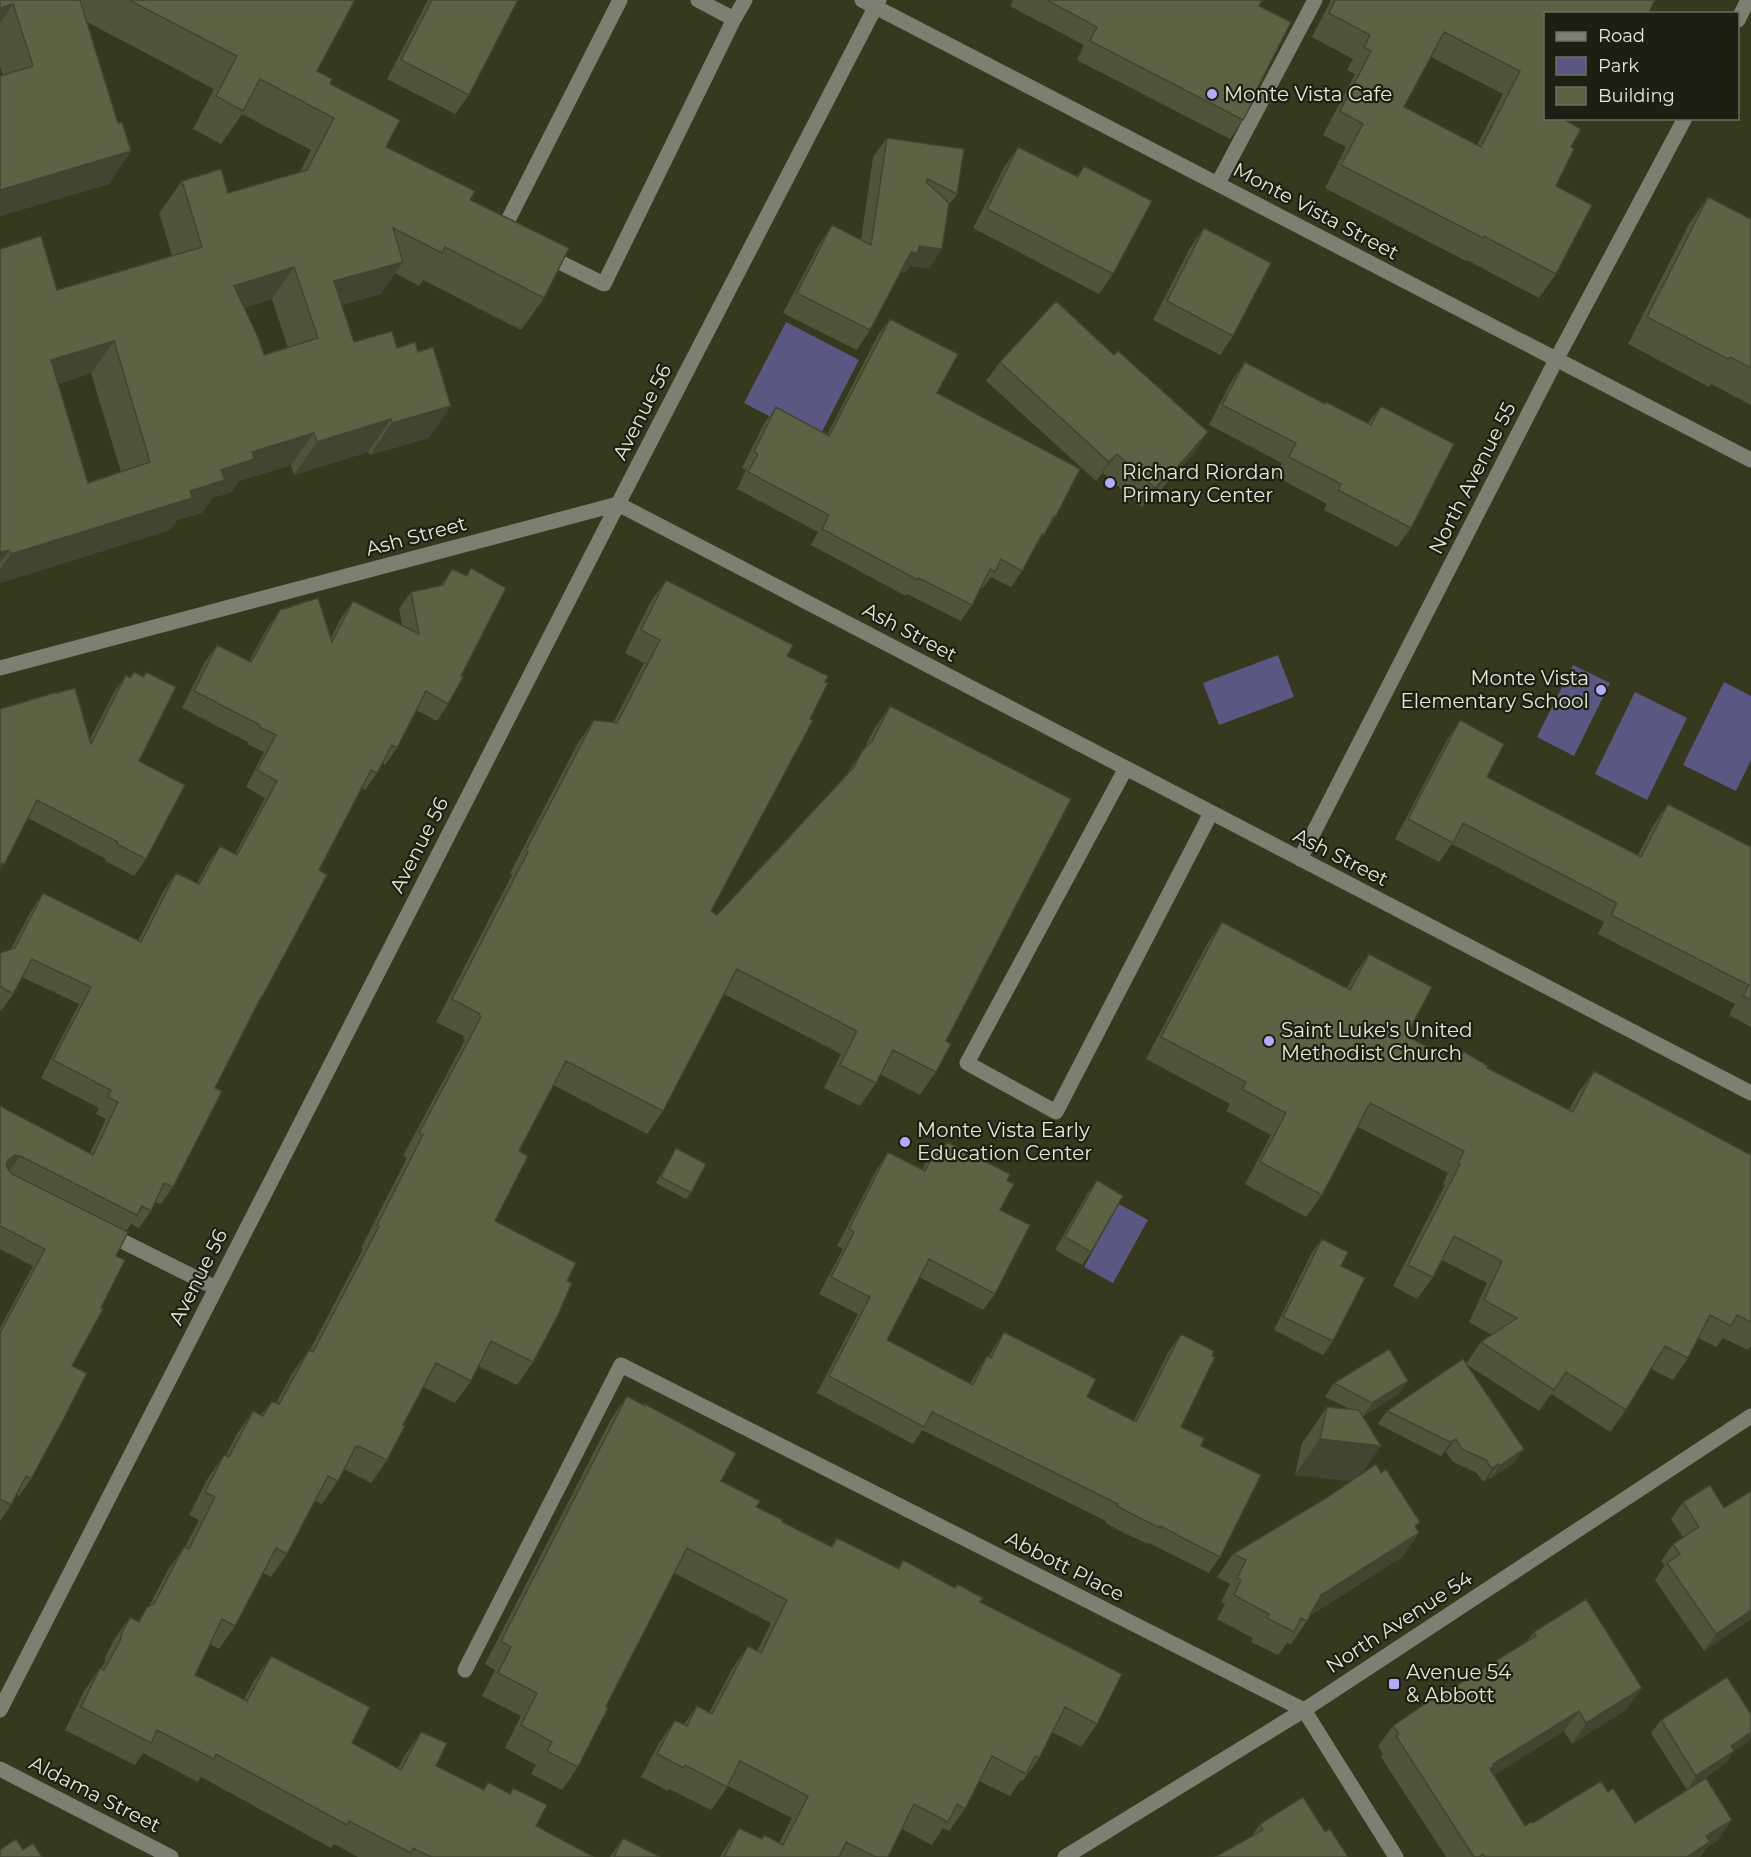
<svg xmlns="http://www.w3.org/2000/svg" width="1751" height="1857" font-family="Montserrat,sans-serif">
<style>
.green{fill:#5a5882}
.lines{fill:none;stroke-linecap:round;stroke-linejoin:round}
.minor{stroke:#7c7f71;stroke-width:15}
.wall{fill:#51543b;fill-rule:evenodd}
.shaded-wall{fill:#424530}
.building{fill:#5e6245;stroke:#424530;stroke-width:1.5;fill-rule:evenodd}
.poi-dot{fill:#b2adf9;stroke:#1d1f13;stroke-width:2}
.labels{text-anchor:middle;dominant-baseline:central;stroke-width:4.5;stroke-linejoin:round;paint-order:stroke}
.poi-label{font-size:20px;fill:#e5e8d7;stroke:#1d1f13;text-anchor:start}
.street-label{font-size:20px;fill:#e5e8d7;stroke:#1d1f13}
</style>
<rect width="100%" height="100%" fill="#36391e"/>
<path class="green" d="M786 322 859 360 817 441 744 403Z
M1278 655 1294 697 1219 725 1203 683Z
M1573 665 1610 683 1574 756 1537 737Z
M1724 682 1751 696V760L1736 791 1683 765Z
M1635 692 1687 718 1647 800 1595 774Z
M1119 1204 1148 1220 1113 1283 1084 1267Z"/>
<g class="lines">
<path class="minor" d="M698 0 734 19
M862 0 1751 460
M1738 20 1748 0
M1218 183 1315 0
M501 234 620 0
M545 255 604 284 734 19 745 0
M0 668 618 504 1751 1093
M1126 768 967 1063 1056 1112 1211 813
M1300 859 1556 360 1685 118
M106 1233 216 1288
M465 1670 621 1365 1304 1710 1396 1857
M0 1710 618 504 879 0
M0 1769 171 1857
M1065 1857 1304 1710 1751 1416"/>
</g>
<path class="wall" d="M0 0H355L317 71 330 84 386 147 470 200 544 298 521 330 423 280 419 286 395 273 380 294 342 305 354 342 397 348 429 438 370 455 368 452 294 475 291 465 239 481 232 492 212 498 202 513 177 520 170 530 0 583V249L57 290 172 256 159 213 182 181 228 193 300 172 311 150 242 114 221 144 193 129 214 89 87 22 109 184 0 216V76L3 75 0 66ZM272 299 288 348 264 355 244 308ZM91 373 121 472 88 483 58 384Z
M428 0H518L469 95 455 114 387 79Z
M1013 0H1262L1259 6 1258 87 1243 120 1230 139 1077 60 1084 45 1010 6Z
M1331 0H1655L1545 14V118L1571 147 1556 186V274L1539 298 1467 260 1466 261 1325 188 1346 147 1323 135 1355 74 1347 70 1353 59 1312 37ZM1431 57 1503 94 1477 145 1404 107Z
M887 138 957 194 948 206 942 249 929 268 910 266 905 273 901 272 870 330 857 350 783 313 819 245 832 225 861 240 873 157Z
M1018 147 1077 176 1084 166 1113 274 1099 294 973 228 1005 166Z
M1708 197 1751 219V405L1711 384 1709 387 1628 344 1689 224Z
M1204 228 1233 336 1220 355 1153 320 1190 248Z
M890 319 937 393 1056 516 1034 549 1022 571 1011 587 991 577 983 588 981 587 972 605 961 621 907 594 906 596 811 545 818 532 737 489 746 470 742 468 764 424 776 407 827 435 878 335Z
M1000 362 1195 452 1159 492 1157 490 1142 507 1103 473 1096 481 986 381Z
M1245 362 1324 404 1368 423 1381 406 1411 528 1397 547 1324 510 1327 504 1275 476 1282 463 1209 425 1231 382Z
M471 568 461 676 448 704 437 721 416 710 397 748 385 765 382 763 377 773 365 790 362 788 319 870 262 997 257 1005 215 1088 173 1187 161 1204 155 1202 151 1211 139 1228 131 1224 126 1231 116 1256 101 1308 72 1366 31 1479 19 1496 17 1494 11 1505 0 1521V1328L33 1266 0 1249V1106L90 1153 106 1119 96 1114 99 1108 41 1078 79 1004 22 977 13 994 1 1011 0 1010V953L11 949 31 911 43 893 138 941 164 890 176 873 197 883 208 863 220 846 235 854 265 798 246 787 264 752 247 744 248 742 182 708 205 662 217 645 249 661 268 627 280 610 331 638 341 618 353 601 402 625 399 609 411 592 440 586 452 569 466 576Z
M666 580 787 656 711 911 717 915 845 776 863 751 874 729 890 706 946 1041 936 1072 920 1095 880 1074 876 1083 860 1106 824 1088 841 1054 724 994 663 1111 647 1134 553 1085 519 1151 495 1221 567 1281 533 1362 517 1385 478 1366 471 1381 455 1403 423 1387 403 1425 387 1460 371 1483 344 1469 338 1481 322 1504 315 1501 287 1554 271 1577 263 1573 235 1626 219 1649 210 1644 195 1675 244 1699 255 1679 271 1656 352 1743 398 1768 405 1755 421 1732 436 1766 483 1790 488 1782 510 1793 513 1788 536 1826 594 1857H358L334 1844 331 1848 201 1777 198 1782 143 1753 135 1765 65 1730 84 1691 100 1668H101L105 1662V1657L114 1640 130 1617 138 1621 147 1607 149 1606 168 1570 184 1547H185L199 1520 189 1515 208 1478 224 1455H226L237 1434 253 1411 261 1415 272 1401 276 1403 293 1372 309 1350H310L363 1249 361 1248 407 1158 403 1156 465 1040 463 1039 464 1036 436 1022 512 875 510 873 578 743 594 720 613 723 644 663 625 653 650 603Z
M134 672 143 676 146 672 139 761 146 859 134 876 105 861 106 859 28 818 57 693 90 739 114 692 126 675 130 677Z
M1460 720 1487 777 1638 855 1654 824 1668 804 1751 847V1027L1729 1015 1735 1004 1598 934 1604 922 1452 844 1439 862 1395 839 1447 740Z
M1222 922 1347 988 1354 975 1369 954 1406 1036 1456 1061 1463 1051 1487 1068 1569 1110 1578 1093 1594 1071 1751 1155V1346L1748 1350 1723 1338 1716 1347 1698 1338 1688 1358 1673 1380 1651 1369 1626 1410 1610 1432 1551 1394 1539 1411 1466 1364 1515 1462 1490 1479 1489 1478 1483 1482 1477 1473 1453 1462 1446 1452 1441 1456 1378 1424 1387 1411 1466 1364 1481 1342 1492 1335 1469 1322 1487 1283 1442 1260 1433 1277 1417 1299 1393 1286 1445 1185 1443 1184 1448 1173 1358 1127 1322 1195 1306 1217 1245 1184 1271 1135 1226 1111 1230 1104 1146 1059 1207 944Z
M947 1142 1007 1181 1000 1210 995 1294 983 1310 919 1277 887 1340 970 1384 976 1373 987 1356H989L993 1349 1004 1332 1087 1397 1134 1420 1169 1351 1181 1334V1427L1201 1446 1220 1557 1209 1573 1149 1543 1148 1544 1122 1532 1106 1523V1521L922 1430 913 1444 817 1393 858 1314 819 1294 843 1249 837 1246 877 1169 888 1152 922 1170 926 1162 938 1145 943 1148Z
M676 1148 691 1193 686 1199 656 1183Z
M1097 1180 1091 1252 1082 1265 1055 1250 1087 1194Z
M1322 1239 1341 1266 1333 1341 1323 1355 1274 1330 1312 1252Z
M1334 1383 1399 1394 1363 1416H1362L1361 1475 1416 1528 1419 1533 1402 1557 1311 1615 1291 1644 1287 1643 1278 1655 1251 1642 1253 1638 1217 1619 1225 1604 1221 1602 1230 1584 1217 1577 1233 1554 1326 1498 1351 1481 1295 1475 1302 1443 1327 1407 1350 1409 1325 1397Z
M627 1396 721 1481 756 1507 782 1522 831 1546 837 1538 898 1568 903 1560 954 1588 957 1584 980 1602 1097 1724 1081 1747 1052 1732 1039 1758 1023 1781 1021 1780 1010 1796 979 1781 965 1809 949 1831 943 1828 932 1845 902 1829 888 1857H720L723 1851 739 1828 762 1839 779 1843 792 1818 728 1786 711 1810 669 1789 668 1791 641 1777 659 1743 675 1720 684 1724 697 1706 709 1713 732 1669 748 1646 757 1651 771 1623 674 1573 606 1706 578 1767 562 1790 531 1774 536 1765 505 1748 521 1716 482 1696 495 1670 485 1664 611 1419Z
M1710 1485 1751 1619 1704 1651 1655 1580 1665 1565 1661 1561 1673 1544 1683 1537 1671 1519 1683 1502Z
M1534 1632 1627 1709 1572 1744 1564 1731 1494 1775 1525 1826 1533 1823 1608 1792 1635 1823 1732 1820 1717 1841 1707 1847 1700 1857H1446L1381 1757 1383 1754 1378 1746 1393 1726 1527 1641Z
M1661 1720 1750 1740 1734 1751 1725 1764 1687 1790 1651 1733Z
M1260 1824 1325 1832 1251 1837Z
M623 1838 660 1857H610Z"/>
<path class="shaded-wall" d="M13 4 0 23V8Z
M131 151 109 184 0 216V190Z
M919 246 942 249 929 268 910 266 905 273 897 272 911 252Z
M403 262 380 294 311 314 334 281Z
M294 267 272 299 212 319 234 286Z
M114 341 91 373 29 393 51 360Z
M451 406 429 438 370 455 392 423Z
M391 419 368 452 294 475 317 442Z
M1208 432 1195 452 1159 492 1173 472Z
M314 433 291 465 239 481 232 492 212 498 202 513 177 520 170 530 0 583V569L11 554 190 491 221 470 252 452Z
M1117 454 1103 473 1096 481 1109 462Z
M1171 470 1157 490 1142 507 1155 488Z
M9 550 0 563V552Z
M5 863 0 870V864Z
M15 1155 20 1156 8 1173 3 1172 8 1160Z
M1408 1381 1399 1394 1363 1416 1372 1403Z
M1320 1439 1381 1446 1356 1482 1295 1475Z
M1456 1439 1446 1452 1441 1456 1450 1442Z
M1524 1449 1515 1462 1490 1479 1499 1466Z
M1498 1464 1489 1478 1483 1482 1492 1469Z
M1420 1522 1408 1540 1419 1533 1402 1557 1304 1619 1321 1595Z
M1751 1610V1619L1704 1651 1716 1634Z
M1642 1688 1627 1709 1572 1744 1586 1723Z
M1579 1711 1564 1731 1483 1782 1480 1787 1493 1764Z
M1751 1732V1738L1750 1740 1722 1759 1731 1746Z
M1734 1751 1725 1764 1687 1790 1696 1776Z
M1732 1820 1717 1841 1707 1847 1700 1857H1687L1706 1836Z"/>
<path class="building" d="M0 0H80L118 123 122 122 131 151 0 190V76L33 66 13 4 0 8Z
M129 0H355L317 71 332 79 330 84 400 120 386 147 475 191 470 200 569 248 544 298 445 247 442 253 393 228 403 262 334 281 354 342 392 331 397 348 415 342 418 352 433 347 451 406 392 423 391 419 317 442 314 433 252 452 254 459 221 470 225 480 190 491 192 498 11 554 9 550 0 552V249L41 236 57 290 202 247 182 181 221 169 228 193 307 170 334 118 260 79 243 111 216 96 237 56ZM294 267 318 338 264 355 258 337 234 286ZM114 341 150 462 88 483 51 360Z
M432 0H518L469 95 401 60Z
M1047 0H1262L1259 6 1291 22 1258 87 1260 88 1243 120 1090 41 1097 27Z
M1335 0H1655L1648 14H1545V118H1561L1581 129 1571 147 1574 149 1556 186 1592 205 1556 274 1484 236 1483 238 1341 165 1363 124 1340 111 1371 51 1364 47 1370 35 1329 13ZM1444 32 1520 71 1481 147 1404 107Z
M887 138 964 149 957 194 928 179 926 182 949 203 942 249 919 246 918 253 911 252 870 330 797 293 832 225 871 245Z
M1018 147 1078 177 1084 166 1152 201 1113 274 987 209Z
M1708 197 1751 219V368L1730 357 1728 359 1647 317Z
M1204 228 1271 263 1233 336 1167 301Z
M1056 301 1114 355 1118 351 1208 432 1173 472 1171 470 1155 488 1117 454 1109 462 1000 362Z
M890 319 958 354 937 393 1080 469 1056 516H1054L1044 535 1042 534 1022 571 1001 559 995 572 990 569 972 605 919 578 918 580 822 529 829 515 748 472 758 454 754 452 776 407 829 436Z
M1245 362 1325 404 1326 402 1371 425 1381 406 1454 444 1411 528 1338 490 1341 484 1289 457 1296 443 1222 405Z
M471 568 506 588 461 676 463 677 448 704 426 691 397 748 392 745 377 773 371 770 319 870 327 875 262 997H261L215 1088 222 1091 173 1187 164 1183 151 1211 142 1206 137 1215 20 1156 15 1155 8 1160 6 1166 12 1174 128 1232 116 1256 125 1260 101 1308 103 1309 72 1366 87 1373 64 1418 31 1479 26 1476 11 1505 0 1499V1333L45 1249 0 1226V1106L93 1155 118 1102 108 1097 111 1090 53 1060 91 987 32 959 13 994 0 986V953L15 948 43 893 141 942 176 873 199 884 220 846 237 855 277 781 257 770 276 735 259 727 260 725 194 691 217 645 251 662 280 610 318 598 332 642 353 601 419 634 411 592 443 585 452 569 467 576Z
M666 580 793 645 787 656 828 676 825 682 828 683 810 719 813 720 711 911 717 915 854 767 862 751 872 741 890 706 1071 799 946 1041 951 1044 936 1072 893 1050 876 1083 840 1065 857 1031 737 969 663 1111 566 1061 519 1151 528 1156 495 1221 576 1263 567 1281 572 1283 557 1317 533 1362 491 1341 471 1381 436 1363 403 1425 405 1426 387 1460 359 1446 358 1448 356 1446 338 1481 328 1476 287 1554 276 1548 235 1626 222 1619 195 1675 247 1701 271 1656 370 1707 352 1743 401 1770 421 1732 447 1743 436 1766 484 1790 488 1782 510 1794 513 1788 547 1805 536 1826 594 1857H431L413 1848 411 1853 349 1821 347 1825 216 1754 214 1759 157 1730 151 1743 81 1707 100 1668 104 1670 121 1639V1635L130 1617 139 1622 147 1607 154 1604 184 1547 189 1549 215 1497 205 1492 224 1455 229 1457 253 1411 263 1416 272 1401 279 1404 309 1350 313 1352 379 1226 377 1225 423 1135 419 1133 481 1017 479 1016 480 1014 452 999 528 852 526 850 594 720 617 723 660 640 641 630Z
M134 672 144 677 146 672 176 687 139 761 185 785 146 859 117 844 118 842 37 800 5 863 0 864V709L57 692V693L75 688 91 744 126 675 130 678Z
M1460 720 1504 744 1487 777 1641 857 1668 804 1751 847V1000L1743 996 1749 985 1611 915 1617 903 1463 823 1453 843 1408 819Z
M1222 922 1350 990 1369 954 1432 987 1406 1036 1457 1062 1463 1051 1488 1066 1487 1068 1573 1112 1594 1071 1751 1155V1322L1737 1315 1731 1326 1710 1315 1688 1358 1665 1346 1626 1410 1566 1372 1554 1390 1481 1342 1517 1318 1484 1300 1502 1261 1454 1236 1433 1277 1408 1265 1460 1164 1458 1163 1464 1151 1370 1103 1322 1195 1260 1162 1286 1113 1242 1089 1246 1082 1161 1037Z
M947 1142 1010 1174 1007 1181 1014 1184 1000 1210 1030 1225 995 1294 929 1259 887 1340 973 1385 987 1356 991 1358 1004 1332 1096 1379 1087 1397 1136 1422 1181 1334 1214 1351 1212 1356 1215 1357 1181 1427 1204 1438 1201 1446 1261 1475 1220 1557 1160 1526V1528L1134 1515 1117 1506 1118 1504 932 1412 924 1427 829 1376 870 1297 831 1277 854 1232 849 1229 888 1152 925 1171 938 1145 944 1149Z
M676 1148 706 1164 691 1193 661 1177Z
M1097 1180 1123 1196 1091 1252 1065 1237Z
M1322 1239 1348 1252 1341 1266 1365 1278 1333 1341 1283 1317Z
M1389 1349 1408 1381 1372 1403 1334 1383Z
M1463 1359 1524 1449 1499 1466 1498 1464 1492 1469 1486 1460 1462 1449 1456 1439 1450 1442 1387 1411Z
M627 1396 645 1406V1404L736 1453 721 1481 760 1501 756 1507 783 1520 782 1522 832 1547 837 1538 899 1569 903 1560 955 1588 957 1584 983 1598 980 1602 1122 1674 1097 1724 1065 1707 1039 1758 1035 1756 1026 1774 992 1756 965 1809 957 1804 948 1822 914 1804 888 1857H876L846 1842 839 1857H724L739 1828 762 1839 764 1835 783 1845 808 1796 740 1761 727 1787 685 1765 684 1768 657 1754 675 1720 687 1726 697 1706 712 1714 748 1646 761 1653 787 1600 687 1548 606 1706 608 1708 578 1767 547 1751 552 1742 521 1725 537 1693 498 1673 511 1647 501 1641Z
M1327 1407 1359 1410 1381 1446 1320 1439Z
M1376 1464 1381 1473 1386 1469 1420 1522 1415 1526 1419 1533 1321 1595 1307 1621 1301 1618 1294 1632 1267 1618 1269 1614 1234 1595 1241 1580 1237 1578 1246 1560 1233 1554 1326 1498Z
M1710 1485 1724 1508 1751 1491V1610L1716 1634 1667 1563 1680 1554 1673 1544 1699 1527 1683 1502Z
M1586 1599 1642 1688 1586 1723 1579 1711 1493 1764 1494 1766 1490 1769 1525 1826 1531 1822 1533 1823 1601 1781 1608 1792 1613 1788 1635 1823 1706 1778 1732 1820 1706 1836 1710 1842 1687 1857H1485L1483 1854 1479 1857H1474L1396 1736 1399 1734 1393 1726 1442 1692 1443 1694 1536 1636 1534 1632Z
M1727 1677 1751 1714V1732L1731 1746 1734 1751 1696 1776 1661 1720Z
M1303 1797 1325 1832 1330 1829 1348 1857H1215L1263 1830 1260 1824Z
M623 1838 660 1857H614Z
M16 1839 23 1850 33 1843 42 1857H0V1850Z"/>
<g class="poi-dot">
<circle cx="1212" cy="94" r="6"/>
<circle cx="1110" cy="483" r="6"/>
<circle cx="1601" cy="690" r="6"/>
<circle cx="1269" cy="1041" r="6"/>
<circle cx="905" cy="1142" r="6"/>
<rect x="1388" y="1678" width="12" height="12" rx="3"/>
</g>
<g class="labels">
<g class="poi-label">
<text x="1224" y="94">Monte Vista Cafe</text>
<text x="1122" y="472">Richard Riordan<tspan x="1122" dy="23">Primary Center</tspan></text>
<text x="1589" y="678" text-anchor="end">Monte Vista<tspan x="1589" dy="23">Elementary School</tspan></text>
<text x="1281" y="1030">Saint Luke's United<tspan x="1281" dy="23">Methodist Church</tspan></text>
<text x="917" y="1130">Monte Vista Early<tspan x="917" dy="23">Education Center</tspan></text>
<text x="1406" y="1672">Avenue 54<tspan x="1406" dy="23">&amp; Abbott</tspan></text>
</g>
<g class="street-label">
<text transform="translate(1316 211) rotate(28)">Monte Vista Street</text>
<text transform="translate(642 412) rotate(-63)">Avenue 56</text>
<text transform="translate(1472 478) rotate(-63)">North Avenue 55</text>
<text transform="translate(416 536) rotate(-15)">Ash Street</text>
<text transform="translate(910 632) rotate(28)">Ash Street</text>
<text transform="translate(419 845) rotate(-63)">Avenue 56</text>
<text transform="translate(1341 857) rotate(27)">Ash Street</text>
<text transform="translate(198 1277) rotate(-63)">Avenue 56</text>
<text transform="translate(1065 1566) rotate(27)">Abbott Place</text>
<text transform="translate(1399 1622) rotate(-33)">North Avenue 54</text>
<text transform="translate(95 1794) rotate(27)">Aldama Street</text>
</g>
</g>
<rect x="1544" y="12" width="195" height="108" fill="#1d1f13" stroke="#6d6f61" stroke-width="1.5"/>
<rect x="1556" y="32" width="30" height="9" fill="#7c7f71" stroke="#6d6f61" stroke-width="1.5"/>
<text x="1598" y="42" font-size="18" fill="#e5e8d7">Road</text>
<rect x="1556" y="57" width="30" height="18" fill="#5a5882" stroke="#6d6f61" stroke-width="1.5"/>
<text x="1598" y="72" font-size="18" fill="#e5e8d7">Park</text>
<rect x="1556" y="87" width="30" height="18" fill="#5e6245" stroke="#6d6f61" stroke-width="1.5"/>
<text x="1598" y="102" font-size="18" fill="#e5e8d7">Building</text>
</svg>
